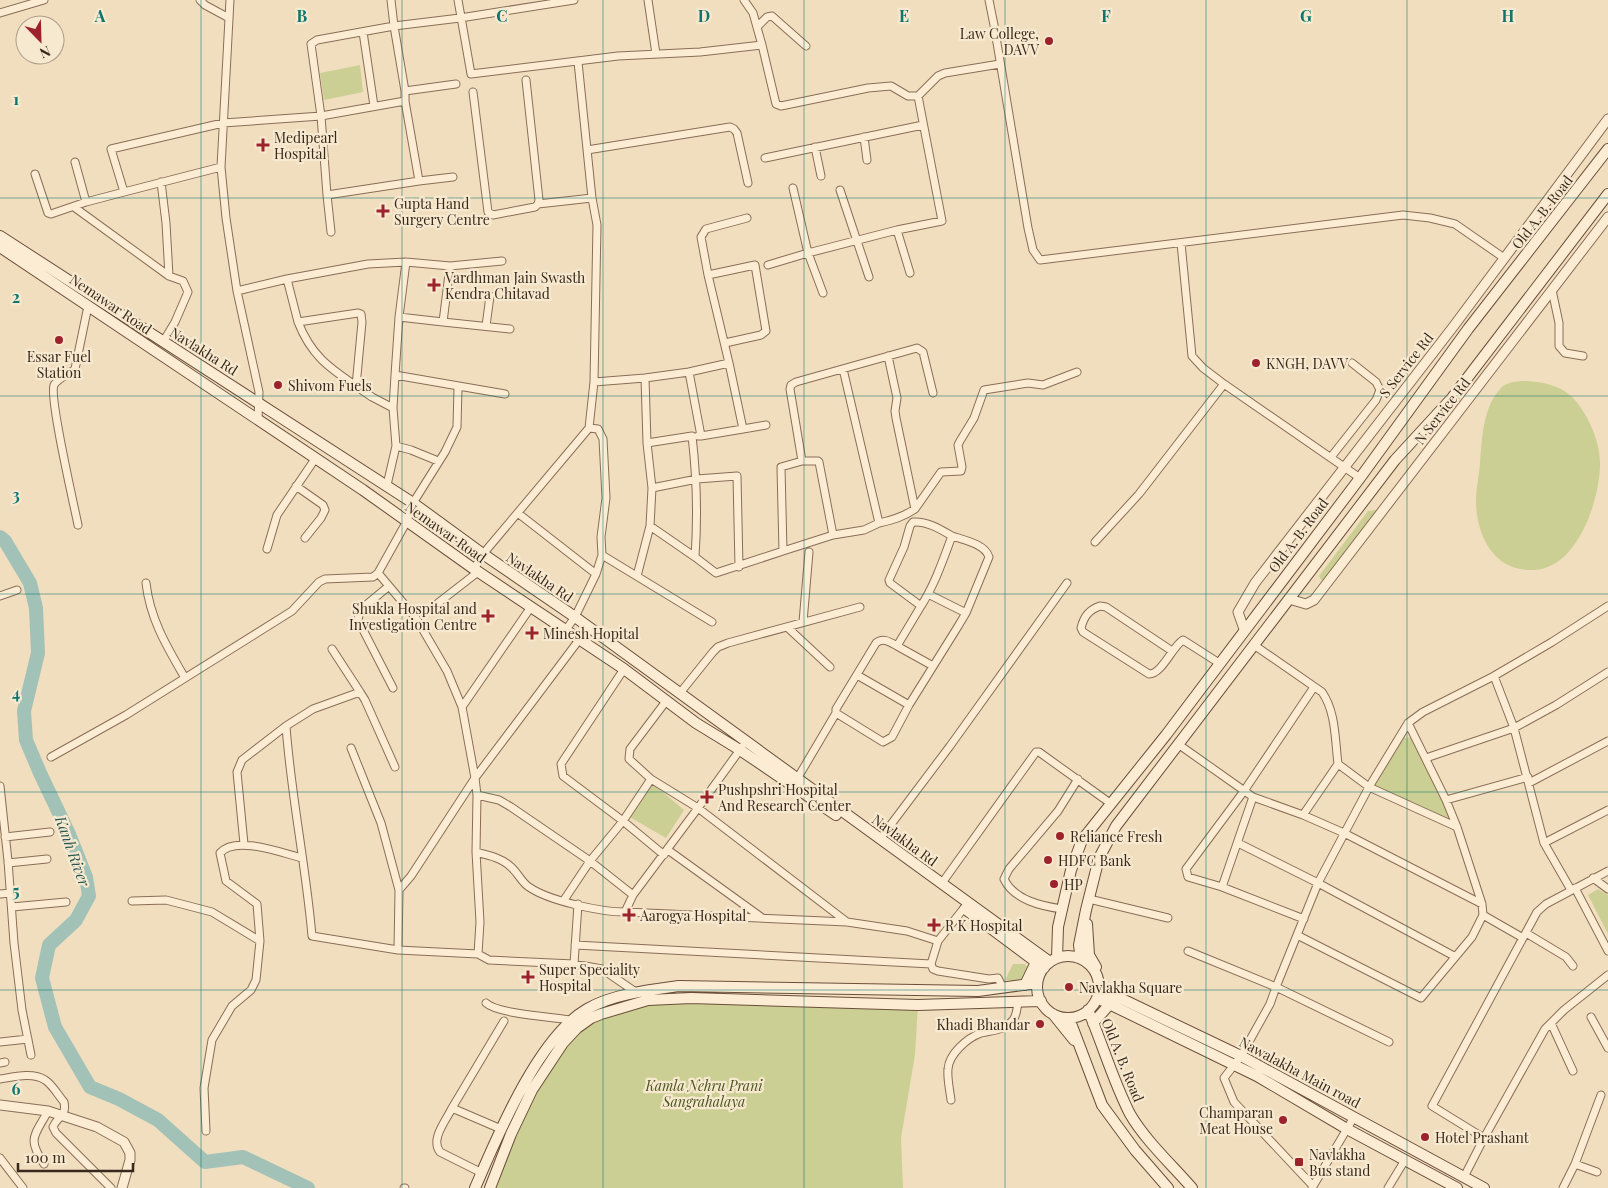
<svg xmlns="http://www.w3.org/2000/svg" width="1608" height="1188" font-family="'Playfair Display',serif">
<style>
.green{fill:#cccf93}
.lines{fill:none;stroke-linecap:round;stroke-linejoin:round}
.river{stroke:#a3c2b7;stroke-width:14}
.minor-casing{stroke:#8a6e57;stroke-width:9}
.tertiary-casing{stroke:#8a6e57;stroke-width:11}
.secondary-casing{stroke:#6c4f3a;stroke-width:12}
.minor{stroke:#fbecd3;stroke-width:7}
.tertiary{stroke:#fbecd3;stroke-width:9}
.secondary{stroke:#fbecd3;stroke-width:10}
.grid{fill:none;stroke:#0f766e;stroke-width:1;stroke-opacity:0.55}
.poi-dot{fill:#9c232c;stroke:#f7e9cf;stroke-width:2}
.labels{text-anchor:middle;dominant-baseline:central;stroke-width:4.5;stroke-linejoin:round;paint-order:stroke}
.poi-label{font-size:14px;fill:#39281c;stroke:#f7e9cf;text-anchor:start}
.street-label{font-size:14px;fill:#39281c;stroke:#f7e9cf}
.park-label{font-size:14px;font-style:italic;fill:#4c5621;stroke:#f7e9cf}
.water-label{font-size:15px;font-style:italic;fill:#2a5953;stroke:#f7e9cf}
.grid-label{font-size:16px;text-anchor:middle;font-weight:bold;fill:#0f766e;stroke:#f7e9cf;stroke-width:4.5;stroke-linejoin:round;paint-order:stroke}
</style>
<rect width="100%" height="100%" fill="#f0debf"/>
<path class="green" d="M360 65 363 92 324 100 320 73Z
M1527 381C1542 382 1560 385 1572 397 1588 413 1601 443 1600 466 1599 503 1576 572 1530 570 1493 570 1476 534 1476 501 1476 489 1479 476 1480 463 1482 439 1483 406 1501 388 1506 382 1519 381 1527 381Z
M1384 509 1325 586 1319 576 1368 511Z
M1416 737 1457 827 1369 787 1399 738Z
M651 782 684 810 666 838 628 816Z
M1598 889 1608 895V934L1588 895Z
M1013 964H1025L1032 974 1022 982 1005 980Z
M648 1000 918 1005 915 1055 901 1138 903 1188H490L532 1090 577 1028Z"/>
<g class="lines">
<path class="river" d="M0 537 5 541 30 583 36 608 38 653 24 711 26 740 40 773 69 834 86 877 89 896 76 920 49 945 42 978 55 1027 90 1087 119 1099 158 1120 205 1162 243 1157 308 1188"/>
<g class="minor-casing">
<path id="minor" d="M200 0 205 5 229 18
M230 0 221 167 226 218 237 291 259 392 258 419
M391 0 394 26 317 40 311 44 321 116 327 195 419 181
M458 0 471 74 618 56 700 52 762 45 753 13 744 0
M648 0 656 54
M989 0 994 25 1028 228 1033 250 1040 260 1403 215 1430 218 1455 224 1504 258
M0 13 44 0
M757 27 767 17 772 16 806 46
M363 32 374 106
M762 45 776 104 781 106 868 88 891 86 908 96H918L938 76 945 73 1000 64
M405 91 394 26 460 18 574 0
M473 92 488 212 493 215 535 207 538 204 539 200 526 80
M405 101 419 181 453 177
M864 137 867 160
M815 147 821 176
M587 150 730 127 734 129 737 133 748 183
M765 158 923 125
M75 162 86 202
M221 167 124 192 111 149 223 123 321 116 405 101V91L456 84
M35 174 48 213 51 214 86 202 124 192
M161 182 166 223 169 276
M793 188 808 253 897 230 942 221 918 96
M840 190 869 277
M327 195 331 232
M538 204 592 198
M74 207 169 276 183 281 188 292 175 322 163 342
M897 230 910 273
M1181 243 1192 356 1203 368 1224 384 1360 478
M768 265 808 253 823 293
M450 266 443 322 399 317 395 375 505 394
M708 275 755 265 766 331 761 335 725 343
M287 279 298 322 358 313 361 314 362 322 356 386 372 397 393 408 396 446
M1552 290 1559 323V346L1565 353 1583 356
M237 291 287 279 368 264 406 262 450 266 502 261
M399 317 406 262
M298 322C311 355 328 367 356 386
M443 322 510 329
M486 326 490 296
M729 363 708 275 701 237 706 229 747 218
M843 369 879 523C893 520 903 517 915 509L896 418 895 411 897 398 888 356
M689 372 729 363 743 429 701 436
M645 378 689 372 701 436H698
M594 382 645 378 647 443 652 488 697 479 737 476 739 567
M393 408 395 375
M743 429 766 425
M647 443 692 436C697 479 698 514 695 557
M1331 457 1376 400 1380 390 1376 382 1352 363
M802 461 790 389 791 385 796 382 917 348 923 352 933 393
M802 461H818L819 462 833 535 783 551 781 467Z
M387 485 396 446 411 450 438 461
M296 486 323 505 325 510 321 518 305 538
M915 509 941 472 961 471 962 467 958 445 960 441 974 418 984 390 1028 383 1043 385 1077 372
M519 514 596 574
M78 525C74 505 49 397 54 385 57 379 69 374 75 369L88 306
M650 526 652 488
M833 535 864 530 879 523
M1095 542 1139 494 1224 384
M267 549 277 515 315 459
M602 555 712 622
M474 569 483 554 589 428 594 382 597 225 592 198 578 62
M378 573 416 618 447 671 462 707 475 778 411 876 399 890
M637 576 650 526 695 557 716 573 783 551
M146 583C150 619 167 647 185 678
M389 586 360 610 358 620 393 688
M928 594 966 613
M0 596 17 590
M438 603 478 572
M921 606 897 646C890 642 883 637 876 643L836 709V713L883 742 892 737 909 705 957 628 966 613 989 557C985 544 964 540 952 536 943 560 935 584 921 606L890 583 889 580 904 547 910 526 913 522C927 521 940 529 952 536
M803 622 809 552
M787 627 830 667
M565 631 575 617 596 574 602 555 601 537 606 498 603 439 598 429 589 428
M1254 645 1322 692C1336 712 1335 740 1338 764L1369 787 1457 827
M897 646 933 666
M332 649 360 692
M1172 651 1106 607 1100 606C1089 610 1084 616 1081 628L1083 632 1149 674C1162 674 1172 647 1183 640L1219 663
M857 675 909 705
M1494 676 1514 728 1544 843 1571 890
M680 693 713 652 718 647 728 643 860 607
M667 700 630 749 629 759 651 779 698 808 742 747
M462 707 531 607
M1178 744 1253 797 1303 815 1344 833 1482 904
M351 748 381 823 399 890 398 950
M51 757 126 715 292 611 319 582 325 579 373 577 378 573 407 521 413 503 445 452 457 427 458 387
M1426 758 1514 728 1556 705 1608 672
M395 767 365 700 360 692 313 709 286 726C291 796 306 866 312 936L398 950 478 954 480 922 476 852C488 855 502 858 511 867 518 873 522 883 529 887 549 901 601 912 625 912L633 895 698 808 847 922
M651 779 623 821 664 855
M797 779 836 713
M1529 783 1608 741
M0 786 8 861 14 943 22 1010 31 1055
M477 795 499 800 511 807 590 861 633 895
M1446 800 1528 777
M1303 815 1338 764
M5 837 50 832
M880 839 950 746 1067 583
M1238 843 1318 883 1454 956
M1544 843 1608 810
M244 844 237 772 242 760 286 726
M668 850 761 917
M476 852 477 795 475 778 588 628
M8 863 47 859
M1593 878 1608 889
M942 883 1036 752H1039L1110 803
M1222 887 1253 797
M1575 888 1608 951
M0 894 11 893
M1089 899 1168 918
M564 900 590 861 623 821 563 776 561 764 624 669
M132 901 166 900 212 912 260 941 256 980 251 990 232 1006 212 1040 204 1088 206 1131
M12 907 66 902
M1062 909C1041 906 1014 900 1004 879L1009 869 1058 811 1078 779
M625 912 847 922 907 931 938 941 964 908
M1483 915 1523 938
M1304 919 1222 887 1188 877 1186 869 1244 791 1314 687
M1526 933 1566 957 1573 966
M1297 935 1421 998 1472 937 1483 915 1482 904 1457 827 1446 800 1408 723
M260 941 257 904 226 881 220 853C235 835 282 853 302 858
M938 941 931 964 933 969 938 971 989 979 998 978 1003 988
M575 945 931 964
M1188 951 1276 987 1389 1042
M478 954 489 960 574 964 602 969 637 993
M574 964 578 904
M486 1003C498 1014 553 1017 571 1020
M1591 1017 1608 1048
M1551 1023 1573 1071
M0 1042 28 1039
M0 1063 5 1062
M0 1079C13 1077 33 1072 45 1080 52 1084 58 1095 64 1102 67 1117 57 1116 53 1127L56 1133 111 1188
M951 1100C950 1091 947 1079 948 1069 949 1054 967 1038 981 1033 992 1030 1005 1031 1013 1020 1017 1015 1017 1008 1018 1002
M452 1108 504 1021
M1484 1138 1432 1106 1537 912 1546 904 1608 871
M0 1158 23 1188
M44 1164C27 1138 34 1137 48 1111
M1575 1164 1597 1172
M482 1173 440 1152C430 1139 446 1121 452 1108L501 1129
M1464 1177 1484 1138 1545 1029 1564 1010 1608 975
M1313 1186 1234 1102 1224 1078 1241 1056 1270 1004 1276 987 1318 883 1369 787 1408 723 1423 712 1494 676 1552 642 1608 606
M404 1188H405
M1312 1188 1354 1117
M1388 1188 1405 1160
M1563 1188 1575 1164 1601 1095"/>
</g>
<g class="tertiary-casing">
<path id="tertiary" d="M1289 599 1306 604 1314 600 1608 217
M1244 629 1238 612 1255 583 1453 327 1608 119
M0 1105 48 1111 97 1127 124 1142 130 1153V1160L122 1188"/>
</g>
<g class="secondary-casing">
<path id="secondary" d="M0 236 413 503 483 554 575 617 1050 962
M0 247 363 490 474 569 624 669 696 723 740 750 836 815
M965 909 1044 968
M1087 924 1089 955 1096 967
M1037 987a31 31 0 1 1 62 0a31 31 0 1 1-62 0Z
M1057 958 1058 927 1071 870 1082 840 1166 735 1360 478 1468 329 1608 149
M1081 959 1079 945 1086 910 1099 858 1116 826 1395 460 1452 398 1608 194
M1025 985 1036 962
M1099 988 1241 1056 1484 1188
M1097 998 1257 1076 1347 1129 1457 1188
M1088 1010C1103 1045 1113 1081 1130 1114 1145 1140 1172 1165 1192 1188
M1053 1014 1074 1040
M1069 1018 1102 1105 1135 1150 1168 1188
M1093 1023 1110 1004
M475 1188C497 1137 538 1037 587 1009 613 994 649 990 679 986L978 991 1037 983
M490 1188 511 1134 532 1090 563 1043 577 1028 591 1018 601 1014 648 1000 691 998 918 1005 1041 1001"/>
</g>
<use href="#minor" class="minor"/>
<use href="#tertiary" class="tertiary"/>
<use href="#secondary" class="secondary"/>
</g>
<path class="grid" d="M201 0V1188M402 0V1188M603 0V1188M804 0V1188M1005 0V1188M1206 0V1188M1407 0V1188M0 198H1608M0 396H1608M0 594H1608M0 792H1608M0 990H1608"/>
<g class="poi-dot">
<circle cx="1049" cy="41" r="5"/>
<path d="M260.5 137.5h5v5h5v5h-5v5h-5v-5h-5v-5h5z"/>
<path d="M380.5 203.5h5v5h5v5h-5v5h-5v-5h-5v-5h5z"/>
<path d="M431.5 277.5h5v5h5v5h-5v5h-5v-5h-5v-5h5z"/>
<circle cx="59" cy="340" r="5"/>
<circle cx="1256" cy="363" r="5"/>
<circle cx="278" cy="385" r="5"/>
<path d="M485.5 608.5h5v5h5v5h-5v5h-5v-5h-5v-5h5z"/>
<path d="M529.5 625.5h5v5h5v5h-5v5h-5v-5h-5v-5h5z"/>
<path d="M704.5 789.5h5v5h5v5h-5v5h-5v-5h-5v-5h5z"/>
<circle cx="1060" cy="836" r="5"/>
<circle cx="1048" cy="860" r="5"/>
<circle cx="1054" cy="884" r="5"/>
<path d="M626.5 907.5h5v5h5v5h-5v5h-5v-5h-5v-5h5z"/>
<path d="M931.5 917.5h5v5h5v5h-5v5h-5v-5h-5v-5h5z"/>
<path d="M525.5 969.5h5v5h5v5h-5v5h-5v-5h-5v-5h5z"/>
<circle cx="1069" cy="987" r="5"/>
<circle cx="1040" cy="1024" r="5"/>
<circle cx="1283" cy="1120" r="5"/>
<circle cx="1425" cy="1137" r="5"/>
<rect x="1294" y="1157" width="10" height="10" rx="2.5"/>
</g>
<g class="labels">
<g class="poi-label">
<text x="1039" y="33" text-anchor="end">Law College,<tspan x="1039" dy="16">DAVV</tspan></text>
<text x="274" y="137">Medipearl<tspan x="274" dy="16">Hospital</tspan></text>
<text x="394" y="203">Gupta Hand<tspan x="394" dy="16">Surgery Centre</tspan></text>
<text x="445" y="277">Vardhman Jain Swasth<tspan x="445" dy="16">Kendra Chitavad</tspan></text>
<text x="59" y="356" text-anchor="middle">Essar Fuel<tspan x="59" dy="16">Station</tspan></text>
<text x="1266" y="363">KNGH, DAVV</text>
<text x="288" y="385">Shivom Fuels</text>
<text x="477" y="608" text-anchor="end">Shukla Hospital and<tspan x="477" dy="16">Investigation Centre</tspan></text>
<text x="543" y="633">Minesh Hopital</text>
<text x="718" y="789">Pushpshri Hospital<tspan x="718" dy="16">And Research Center</tspan></text>
<text x="1070" y="836">Reliance Fresh</text>
<text x="1058" y="860">HDFC Bank</text>
<text x="1064" y="884">HP</text>
<text x="640" y="915">Aarogya Hospital</text>
<text x="945" y="925">R K Hospital</text>
<text x="539" y="969">Super Speciality<tspan x="539" dy="16">Hospital</tspan></text>
<text x="1079" y="987">Navlakha Square</text>
<text x="1030" y="1024" text-anchor="end">Khadi Bhandar</text>
<text x="1273" y="1112" text-anchor="end">Champaran<tspan x="1273" dy="16">Meat House</tspan></text>
<text x="1435" y="1137">Hotel Prashant</text>
<text x="1309" y="1154">Navlakha<tspan x="1309" dy="16">Bus stand</tspan></text>
</g>
<g class="street-label">
<text transform="translate(1542 212) rotate(-52)">Old A. B. Road</text>
<text transform="translate(111 304) rotate(34)">Nemawar Road</text>
<text transform="translate(204 351) rotate(32)">Navlakha Rd</text>
<text transform="translate(1406 365) rotate(-52)">S Service Rd</text>
<text transform="translate(1442 411) rotate(-52)">N Service Rd</text>
<text transform="translate(446 532) rotate(35)">Nemawar Road</text>
<text transform="translate(1298 535) rotate(-53)">Old A. B. Road</text>
<text transform="translate(540 577) rotate(34)">Navlakha Rd</text>
<text transform="translate(905 840) rotate(36)">Navlakha Rd</text>
<text transform="translate(1123 1060) rotate(68)">Old A. B. Road</text>
<text transform="translate(1300 1072) rotate(28)">Nawalakha Main road</text>
</g>
<g class="park-label">
<text x="704" y="1085">Kamla Nehru Prani<tspan x="704" dy="16">Sangrahalaya</tspan></text>
</g>
<g class="water-label">
<text transform="translate(73 851) rotate(70)">Kanh River</text>
</g>
</g>
<g class="grid-label">
<text x="100" y="22">A</text>
<text x="302" y="22">B</text>
<text x="502" y="22">C</text>
<text x="704" y="22">D</text>
<text x="904" y="22">E</text>
<text x="1106" y="22">F</text>
<text x="1306" y="22">G</text>
<text x="1508" y="22">H</text>
<text x="16" y="105">1</text>
<text x="16" y="303">2</text>
<text x="16" y="501">3</text>
<text x="16" y="699">4</text>
<text x="16" y="897">5</text>
<text x="16" y="1095">6</text>
</g>
<g transform="translate(40 40) rotate(157)"><circle r="24" fill="#f7e9cf" stroke="#ab9c87"/>
<path d="M0-4L9 19L0 12L-9 19Z" fill="#9c232c"/>
<text y="-8" font-size="14" font-weight="bold" text-anchor="middle" fill="#39281c">N</text>
</g>
<path d="M18 1163v8h115v-8" fill="none" stroke="#39281c" stroke-width="2.5"/>
<text x="25" y="1163" font-size="15" fill="#39281c" stroke="#f7e9cf" stroke-width="4" paint-order="stroke">100 m</text>
</svg>
